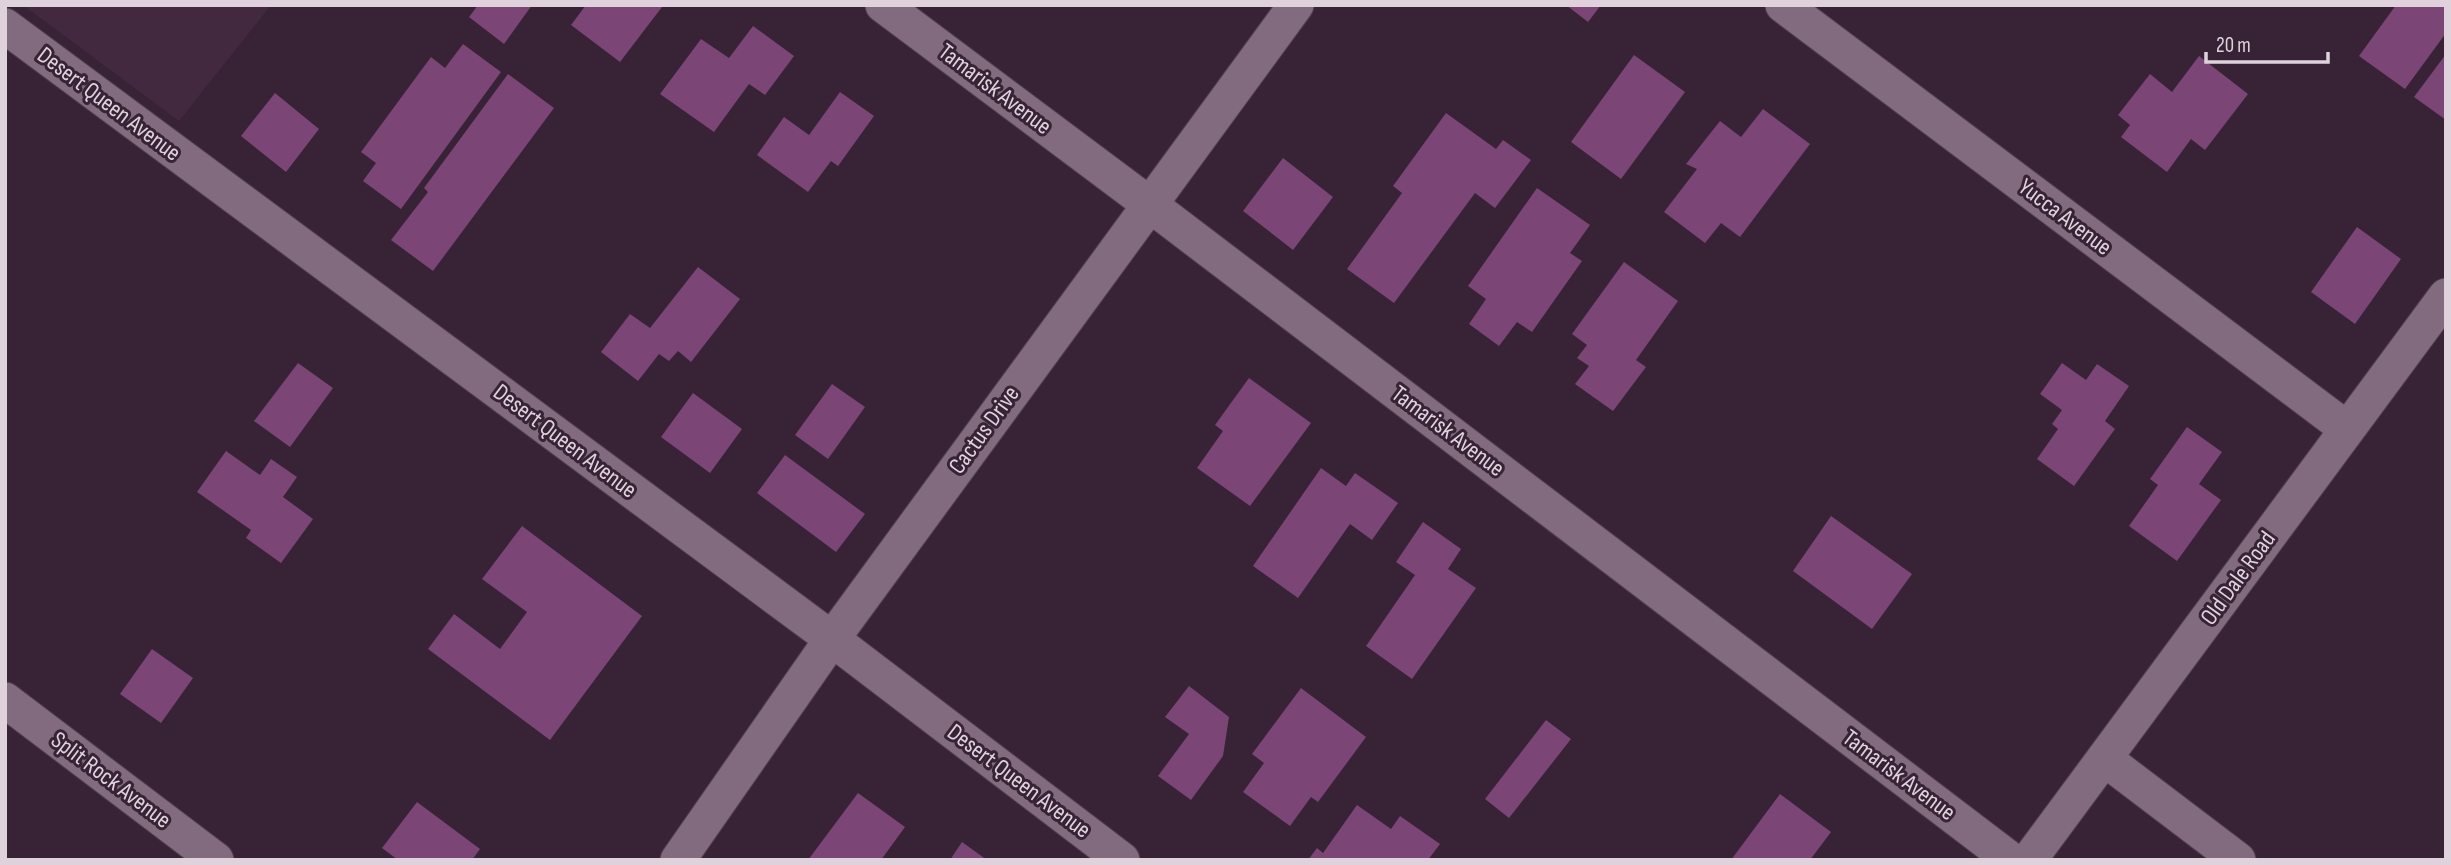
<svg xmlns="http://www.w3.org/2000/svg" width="2451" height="865" font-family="'Sofia Sans Condensed',sans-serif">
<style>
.built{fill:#422940}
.building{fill:#7b4576}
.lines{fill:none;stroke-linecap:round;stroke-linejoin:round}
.street-casing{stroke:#503f4e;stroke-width:37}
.street{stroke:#826b7f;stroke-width:35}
.labels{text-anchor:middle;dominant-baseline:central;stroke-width:6;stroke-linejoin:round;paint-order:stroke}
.street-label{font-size:24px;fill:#dfd2dd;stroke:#372335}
</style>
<rect width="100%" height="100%" fill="#372335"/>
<path class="built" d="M23 5H271L179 121Z"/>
<path class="building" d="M478 5H532L504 44 469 17Z
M586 5H660L662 7 620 62 571 25Z
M1566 5H1601L1588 22Z
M2396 5H2446V33L2405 89 2359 56Z
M753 26 794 56 765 95 749 84 714 132 660 94 701 39 729 58Z
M463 44 501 72 401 209 363 181 376 163 361 152 431 57 445 68Z
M2446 54V120L2414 97Z
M1634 55 1685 92 1621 179 1571 142Z
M2199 56 2248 94 2205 150 2191 139 2167 172 2121 137 2130 125 2118 115 2150 74 2172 92Z
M508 74 554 108 433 271 391 240 428 192 424 188Z
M840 92 874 116 838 166 831 161 808 192 757 155 784 117 809 135Z
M275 93 319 129 286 172 241 136Z
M1763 109 1810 144 1740 237 1721 223 1705 243 1664 212 1697 169 1686 164 1720 121 1741 137Z
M1446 113 1496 149 1503 140 1531 160 1495 208 1475 193 1394 303 1347 269 1402 193 1393 186Z
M1283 158 1333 197 1293 250 1243 211Z
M1537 188 1590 225 1570 253 1582 261 1532 332 1517 322 1499 346 1469 324 1486 299 1468 286Z
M2357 227 2401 259 2355 324 2311 292Z
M1624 262 1678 301 1636 360 1646 367 1613 411 1575 384 1589 366 1577 358 1587 345 1572 334Z
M698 267 740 299 691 362 678 351 669 361 659 354 638 381 601 352 630 314 650 328Z
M298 363 333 388 290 447 254 421Z
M2062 363 2086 380 2097 364 2129 386 2105 421 2115 429 2074 486 2037 459 2058 429 2052 424 2062 410 2040 394Z
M1249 378 1311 423 1250 506 1197 468 1223 431 1215 425Z
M832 384 865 407 828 459 795 435Z
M693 393 742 429 710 473 661 437Z
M2187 427 2222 452 2199 484 2221 500 2177 561 2129 526 2158 485 2150 479Z
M226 451 260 475 271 459 297 477 283 497 313 519 281 563 246 538 251 530 197 492Z
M785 455 865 514 836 552 757 493Z
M1321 468 1346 486 1355 473 1398 503 1372 540 1350 524 1298 598 1253 566Z
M1831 516 1912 574 1872 629 1793 571Z
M1423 522 1461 549 1448 569 1476 588 1412 679 1366 646 1415 575 1396 562Z
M522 526 642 616 550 740 428 649 454 614 500 649 527 612 482 579Z
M152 649 193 678 161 723 120 694Z
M1189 686 1229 717 1223 756 1191 800 1158 776 1189 734 1165 717Z
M1301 688 1366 737 1318 802 1311 797 1290 826 1243 792 1264 763 1252 754Z
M1546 720 1571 739 1509 818 1485 799Z
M858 793 905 827 881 860H808Z
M1780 794 1831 832 1810 860H1731Z
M417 802 480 849 472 860H398L382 848Z
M1357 805 1391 829 1400 816 1440 844 1428 860H1308L1317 848 1323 853Z
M962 842 987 860H950Z"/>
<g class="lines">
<g class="street-casing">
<path id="street" d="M883 5 1149 204 2011 860
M1783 5 2347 429
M5 26 832 639 1122 860
M5 700 216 860
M2105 759 2238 860
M678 860 832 639 1296 5
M2029 860 2446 296"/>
</g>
<use href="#street" class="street"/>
</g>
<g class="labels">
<g class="street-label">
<text transform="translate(995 89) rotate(37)">Tamarisk Avenue</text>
<text transform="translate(109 104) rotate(37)">Desert Queen Avenue</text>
<text transform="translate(2065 217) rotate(37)">Yucca Avenue</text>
<text transform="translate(984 430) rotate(-54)">Cactus Drive</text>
<text transform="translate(1448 431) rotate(37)">Tamarisk Avenue</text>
<text transform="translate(565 441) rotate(37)">Desert Queen Avenue</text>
<text transform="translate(2238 578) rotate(-54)">Old Dale Road</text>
<text transform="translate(1899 775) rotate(37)">Tamarisk Avenue</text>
<text transform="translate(111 780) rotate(37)">Split Rock Avenue</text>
<text transform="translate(1019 781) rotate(37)">Desert Queen Avenue</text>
</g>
</g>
<rect width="2451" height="865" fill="none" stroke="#dfd2dd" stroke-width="14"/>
<path d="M2206 52v10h122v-10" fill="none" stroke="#dfd2dd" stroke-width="3.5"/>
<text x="2216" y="52" font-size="21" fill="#dfd2dd" stroke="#372335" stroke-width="5" paint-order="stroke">20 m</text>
</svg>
